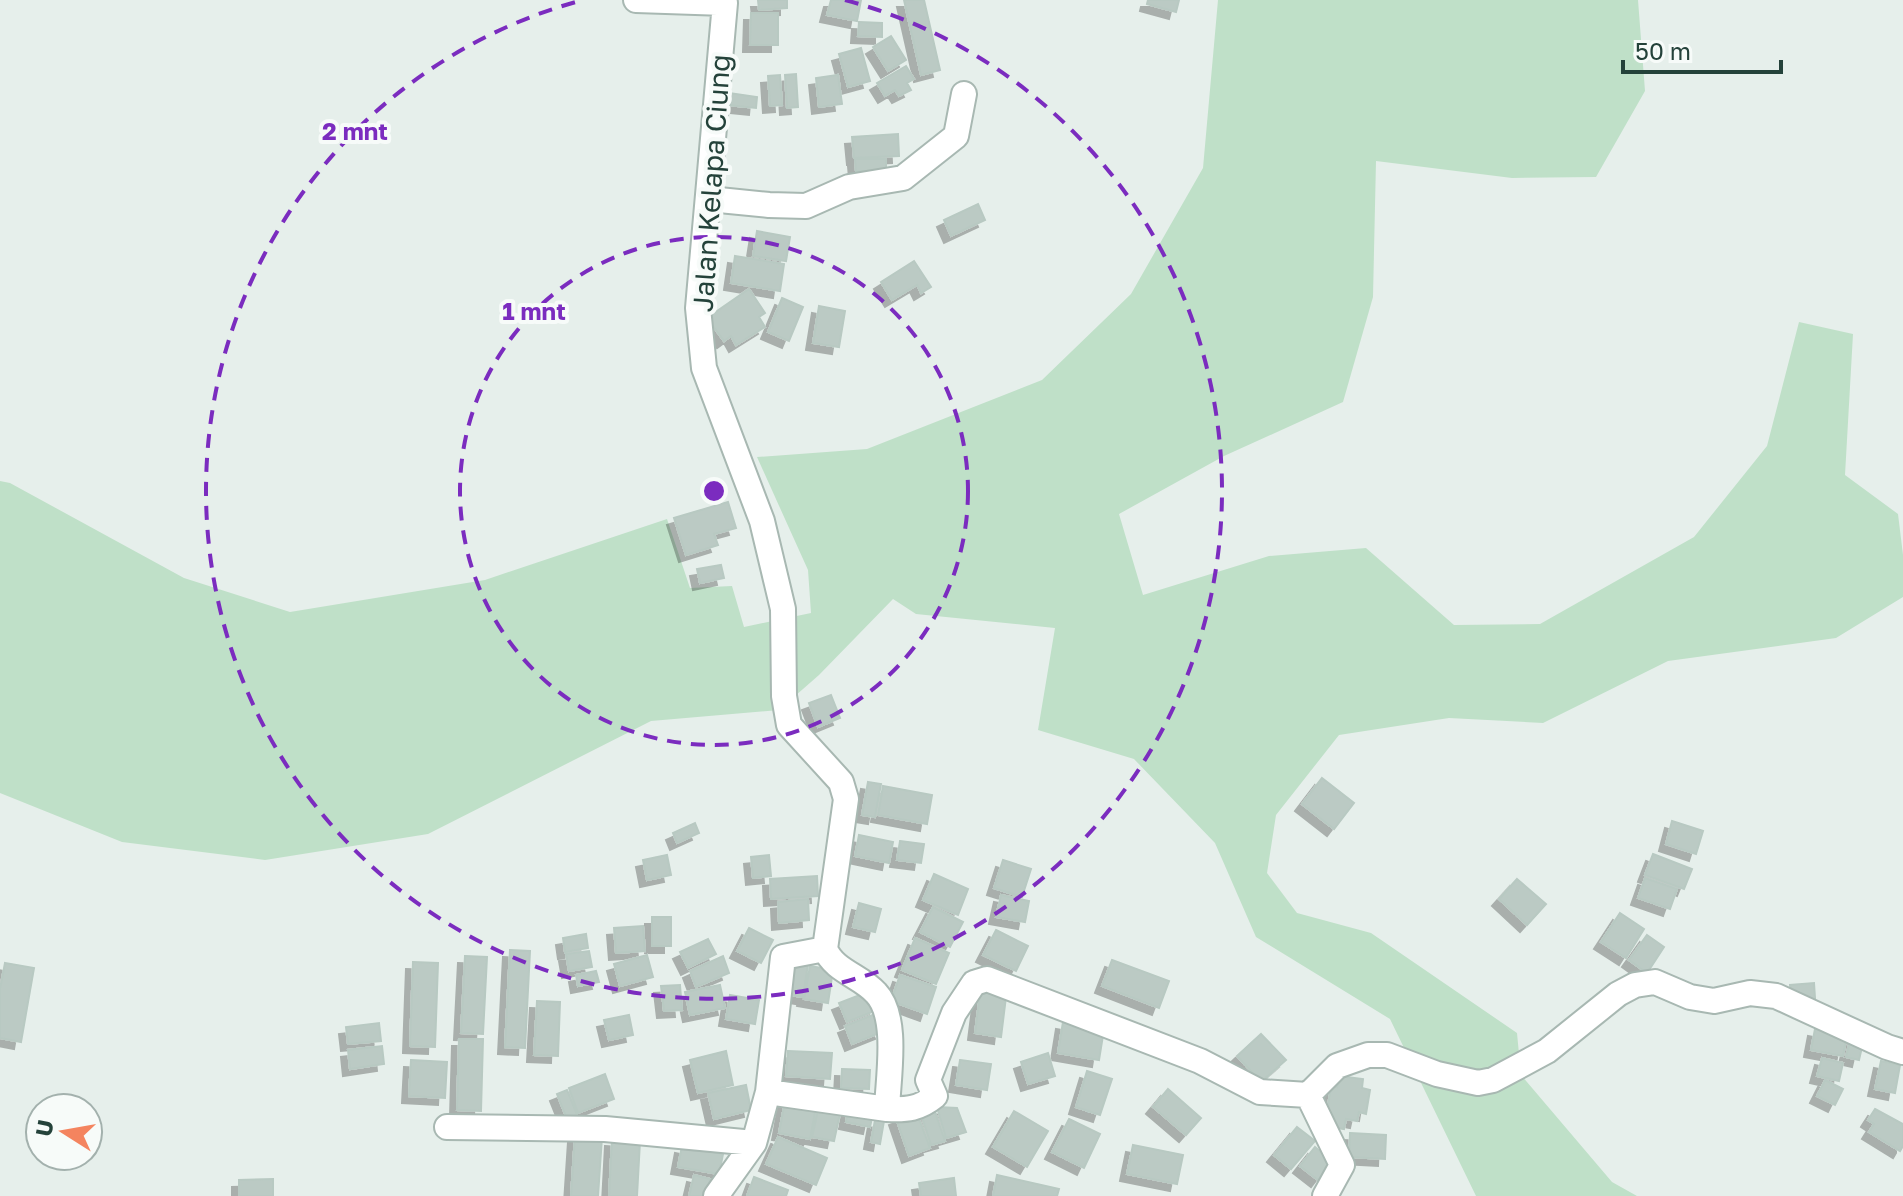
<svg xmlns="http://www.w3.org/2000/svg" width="1903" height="1196" font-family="'Golos Text',sans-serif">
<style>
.green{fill:#bfe0c8}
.building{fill:#bbcac4;stroke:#b8c9c2;stroke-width:2;filter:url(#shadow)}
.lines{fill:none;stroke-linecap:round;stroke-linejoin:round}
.street-casing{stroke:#a8b8b2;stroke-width:28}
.street{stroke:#fff;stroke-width:24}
.ring{fill:none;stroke:#7b2cbf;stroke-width:4;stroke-dasharray:14 10}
.labels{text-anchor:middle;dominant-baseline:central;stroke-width:8;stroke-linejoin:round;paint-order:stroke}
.street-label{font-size:28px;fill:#24423a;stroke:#f7fbf9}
.centre{fill:#7b2cbf;stroke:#f7fbf9;stroke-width:4}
.ring-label{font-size:24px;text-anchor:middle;font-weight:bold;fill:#7b2cbf;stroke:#f7fbf9;stroke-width:8;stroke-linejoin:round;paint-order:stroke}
</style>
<defs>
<filter id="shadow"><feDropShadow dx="-7" dy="7" stdDeviation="0" flood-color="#0004"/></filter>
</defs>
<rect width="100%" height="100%" fill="#e6efeb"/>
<path class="green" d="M1218 0H1638L1645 91 1596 177 1512 178 1376 161 1373 297 1343 402 1224 456 1119 514 1143 595 1269 556 1366 548 1454 625 1540 624 1694 537 1767 446 1799 322 1853 334 1845 475 1898 514 1903 555V597L1836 638 1668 661 1543 723 1449 718 1339 735 1276 815 1267 873 1297 913 1371 933 1517 1033 1521 1075 1612 1182 1637 1196H1476L1390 1019 1256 937 1215 843 1134 759 1038 730 1055 628 916 614 893 599 819 675 779 710 651 721 428 834 265 860 122 842 0 793V481L10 483 184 578 290 612 485 580 667 519 690 588 732 586 744 627 811 613 808 570 757 457 867 449 1042 380 1131 294 1203 168Z"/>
<path class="building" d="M758 0H787V8L759 10Z
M831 0H861L857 21 827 15Z
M904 0H924L940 70 921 75Z
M1148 0H1179L1176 12 1147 4Z
M751 13H778V45H750Z
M859 22 882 23V37L858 36Z
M891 36 906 60 888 71 873 47Z
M861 48 870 81 848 87 839 54Z
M906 66 914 79 907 83 911 90 899 96 895 90 885 96 877 83Z
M796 74 798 107 787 108 785 75Z
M780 75 782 105 770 106 768 76Z
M838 75 842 104 819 107 816 78Z
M729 93 757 97 756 108 728 105Z
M898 134 899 156 854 158 852 137Z
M855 159H886V171H856Z
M978 204 985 220 951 236 944 220Z
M757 231 790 237 786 261 753 256Z
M735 256 784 264 780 291 731 283Z
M914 261 931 287 921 293 917 285 892 300 881 282Z
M749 289 765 313 759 317 765 327 736 345 731 336 724 341 707 318Z
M782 298 803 307 789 341 768 332Z
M819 306 845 311 839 347 813 343Z
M728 502 736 528 714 534 718 545 686 555 674 518Z
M721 565 724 578 700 583 697 569Z
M831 695 840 718 818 727 809 703Z
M1322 778 1354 803 1334 829 1302 804Z
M868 782 881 784 875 817 862 815Z
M883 786 932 795 927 824 878 815Z
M1672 821 1703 831 1696 854 1666 844Z
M695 823 699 833 677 843 673 833Z
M859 835 893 842 889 863 855 856Z
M900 841 924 844 921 863 897 860Z
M1653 854 1692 869 1684 889 1645 875Z
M667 855 671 875 647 880 643 860Z
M769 855 771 876 753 878 751 857Z
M1003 860 1031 869 1022 897 994 888Z
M934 874 968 889 958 915 923 900Z
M817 876 818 896 771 899 770 879Z
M1645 878 1677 889 1670 909 1638 898Z
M1517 879 1546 904 1527 925 1499 899Z
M1001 895 1029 901 1025 922 996 917Z
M808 899 809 920 779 923 778 902Z
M859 903 881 909 875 932 853 927Z
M933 907 963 922 950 947 920 932Z
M1620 913 1644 929 1626 958 1601 942Z
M652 917H671V946H652Z
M643 926 645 951 616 953 614 928Z
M749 928 773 940 761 963 737 951Z
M996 930 1028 946 1016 971 983 955Z
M586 934 588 948 565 952 563 938Z
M1647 935 1664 947 1647 973 1629 960Z
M915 938 949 953 936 984 902 970Z
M708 939 716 954 688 968 680 952Z
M510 950 530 951 525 1048 505 1047Z
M589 951 592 967 569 971 566 954Z
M647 955 653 977 620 986 614 964Z
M465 956 487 957 483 1034 461 1033Z
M723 956 729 973 696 987 690 971Z
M1112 960 1169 981 1159 1008 1102 986Z
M789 961 808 964 803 997 783 994Z
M413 962 438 963 435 1047 410 1046Z
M5 963 34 968 21 1042 0 1038V989Z
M810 966 833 970 828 1003 804 999Z
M596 971 599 982 578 986 576 975Z
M900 975 936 987 927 1014 891 1001Z
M1814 983 1815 998 1791 1000 1790 985Z
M680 985 682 1010 664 1011 661 986Z
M720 985 725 1008 690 1015 685 992Z
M981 986 1007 989 1001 1037 975 1033Z
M870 991 877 1010 847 1022 839 1003Z
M730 995 759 1000 755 1024 726 1019Z
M537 1001 560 1002 558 1056 534 1055Z
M875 1014 882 1032 852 1044 845 1026Z
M629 1015 633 1035 609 1040 604 1020Z
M1063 1022 1104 1029 1099 1060 1058 1053Z
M379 1023 381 1041 348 1044 346 1027Z
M1815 1029 1847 1035 1843 1056 1811 1050Z
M1261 1034 1286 1060 1261 1082 1237 1056Z
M1851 1036 1864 1038 1859 1060 1846 1057Z
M459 1039H483L481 1111 457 1110Z
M382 1046 384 1064 350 1069 348 1050Z
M726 1051 733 1085 698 1093 690 1060Z
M788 1051 832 1053 830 1079 786 1076Z
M1048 1053 1055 1076 1028 1084 1021 1062Z
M1822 1058 1843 1063 1839 1081 1817 1076Z
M411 1060 447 1062 445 1098 409 1096Z
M960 1060 991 1064 987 1090 956 1085Z
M1881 1061 1900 1065 1895 1093 1875 1089Z
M842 1069 870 1070 869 1089 841 1088Z
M1087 1071 1112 1079 1100 1115 1076 1107Z
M605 1074 614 1099 578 1113 569 1088Z
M1339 1076 1363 1079 1362 1088 1370 1090 1366 1114 1359 1112 1357 1121 1346 1119 1344 1129 1325 1126 1331 1086 1337 1087Z
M1825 1080 1843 1089 1835 1105 1817 1096Z
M746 1085 751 1110 714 1119 708 1093Z
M1168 1089 1201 1118 1186 1135 1153 1107Z
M567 1090 577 1115 567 1119 557 1094Z
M785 1101 816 1107 810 1139 779 1133Z
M819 1105 841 1109 834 1141 812 1137Z
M933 1106 945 1141 931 1145 920 1111Z
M937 1107 957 1108 966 1132 946 1138Z
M848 1109 873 1113 870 1127 846 1122Z
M1875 1109 1903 1124V1146L1900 1151 1869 1132 1874 1124 1868 1120Z
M916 1111 930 1148 909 1156 896 1118Z
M1014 1111 1048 1131 1027 1167 993 1147Z
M1069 1119 1100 1134 1084 1168 1052 1152Z
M875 1120 884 1121 880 1144 871 1142Z
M1297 1127 1315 1141 1291 1169 1274 1155Z
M1350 1133 1386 1135 1385 1159 1349 1157Z
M575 1135 602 1137 598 1196H571Z
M778 1137 827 1158 816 1185 766 1164Z
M612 1139 640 1141 637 1196H609Z
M1133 1145 1183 1155 1177 1184 1127 1174Z
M682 1146 723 1154 719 1174 678 1167Z
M1315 1147 1332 1162 1318 1180 1300 1166Z
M694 1175 710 1179 706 1196H689Z
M997 1175 1059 1189 1057 1196H993Z
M754 1177 788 1190 786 1196H747Z
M954 1178 956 1196H921L919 1183Z
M273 1179V1196H239V1180Z"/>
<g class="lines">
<g class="street-casing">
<path id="street" d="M636 0 725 3 698 308 704 368 762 521 783 609 784 696 789 725 841 782 846 799 825 949C834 971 861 976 876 993 899 1017 888 1078 887 1109L768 1092 754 1143 716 1196
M709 199 769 205 806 206 849 187 903 178 956 136 964 94
M768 1092 783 957 825 949
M1308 1095 1342 1165 1325 1196
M887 1109C907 1110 919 1109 935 1096L928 1080 954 1013 974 983 987 979 1200 1061 1260 1092 1308 1095 1337 1066 1368 1055H1387L1437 1074 1478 1083 1493 1080 1547 1051 1618 994 1635 985 1655 982 1690 997 1714 1001 1750 993 1776 996 1887 1047 1903 1052
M447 1127 605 1129 754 1143"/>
</g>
<use href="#street" class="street"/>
</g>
<g class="ring">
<circle cx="714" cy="491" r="254"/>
<path d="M845 0A508 508 0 1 1 583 0"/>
</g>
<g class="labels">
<g class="street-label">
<text transform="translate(711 183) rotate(-86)">Jalan Kelapa Ciung</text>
</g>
</g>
<circle cx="714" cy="491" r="12" class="centre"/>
<g class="ring-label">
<text x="355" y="140">2 mnt</text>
<text x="534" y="320">1 mnt</text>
</g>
<g transform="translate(64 1132) rotate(281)"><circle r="38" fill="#f7fbf9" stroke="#a3b1ad" stroke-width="2"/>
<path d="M0-6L14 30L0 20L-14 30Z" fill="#f4845f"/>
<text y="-12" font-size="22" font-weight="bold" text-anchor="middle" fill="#24423a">U</text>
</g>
<path d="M1623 60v12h158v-12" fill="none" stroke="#24423a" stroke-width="4"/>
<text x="1635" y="60" font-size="24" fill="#24423a" stroke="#f7fbf9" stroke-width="6" paint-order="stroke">50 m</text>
</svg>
